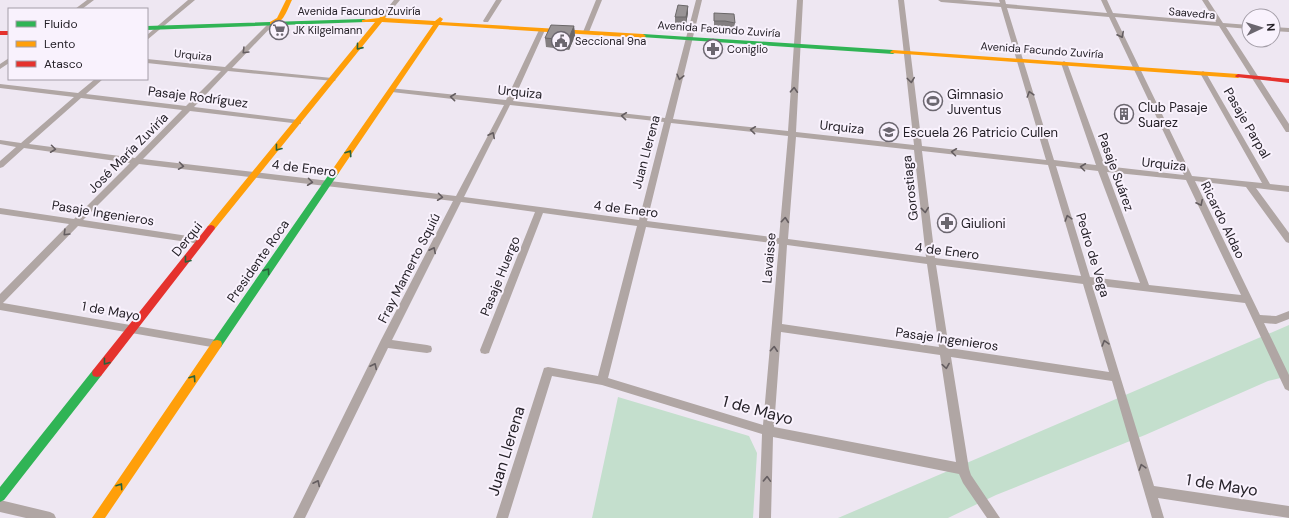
<svg xmlns="http://www.w3.org/2000/svg" width="1289" height="518" font-family="'DM Sans',sans-serif">
<style>
.green{fill:#c4dfcd}
.lines{fill:none;stroke-linecap:round;stroke-linejoin:round}
.street{fill:#b0a6a4;fill-rule:evenodd}
.fast{fill:#30b455;fill-rule:evenodd}
.slow{fill:#ff9f0a;fill-rule:evenodd}
.jam{fill:#e5322d;fill-rule:evenodd}
.wall{fill:#837e80}
.shaded-wall{fill:#6a6768}
.building{fill:#989395;stroke:#6a6768}
.oneway{stroke:#645d60}
.oneway2{stroke:#2a633c}
.labels{text-anchor:middle;dominant-baseline:central;stroke-width:4;stroke-linejoin:round;paint-order:stroke}
.far-street-label{font-size:11px;fill:#252128;stroke:#f9f2fd}
.far-poi-label{font-size:11px;fill:#252128;stroke:#f9f2fd;text-anchor:start}
.street-label{font-size:13px;fill:#252128;stroke:#f9f2fd}
.poi-label{font-size:13px;fill:#252128;stroke:#f9f2fd;text-anchor:start}
.near-street-label{font-size:16px;fill:#252128;stroke:#f9f2fd}
</style>
<rect width="100%" height="100%" fill="#eee7f2"/>
<path class="green" d="M1289 325V376L1268 381 1145 435 996 495 948 518H838Z
M618 397 749 436 757 453 753 518H592Z"/>
<g class="lines">
<path class="street" d="M87 0H94L82 9H75Z
M188 0H195L147 40V35Z
M394 0H400L386 17H382V15Z
M496 0H502L488 22H484L483 21Z
M596 0H602L589 32 584 33 583 32Z
M696 0H702L673 119 788 131 797 0H803L796 132 914 145 898 0H904L922 146 1046 160 1001 7 941 2 938 0H962L1000 3 999 0H1005L1006 4 1107 13 1101 0H1107L1113 13 1216 22 1202 0H1208L1223 23 1249 25V29L1226 27 1289 124V132H1286L1219 26 1115 17 1192 176 1262 183 1200 73 1203 71 1206 73 1270 184 1289 186V192L1256 188 1289 233V243L1286 242 1246 187 1195 181 1260 315 1276 316 1289 311V319L1276 324 1264 323 1289 375V391L1285 389 1245 303 1092 285 1154 486 1289 506V518L1158 498 1164 518H1152L1112 381 951 357 969 469 971 475 1000 518H987L963 483 959 474 773 437 771 518H759L762 434 602 385 552 376 508 518H496L544 368 548 367 598 376 637 226 543 213 490 350 489 353 485 354 481 353 480 350 535 212 461 202 392 340 427 345 431 346 432 349 431 352 427 353 388 348 305 518H293L381 340 453 201 139 164 83 220 201 238 204 239 205 241 204 243 201 244 78 226 3 303 217 340 221 341 222 344 221 347 217 348 0 310V294L69 224 0 214V208L74 219 130 163 24 148 3 167 0 168V161L16 147 0 144V140L21 143 74 97 0 88V84L78 93 95 79H103L86 94 186 106 221 71 147 63V59L225 67 270 22H274V24L232 68 332 78 336 80 334 81 228 71 194 107 298 120H301V124L190 111 143 159 456 196 504 105 392 92H389V88L506 100 539 30 542 28 545 30 513 101 665 118ZM1007 8 1109 17 1184 175 1105 166 1067 63 1064 61 1061 63 1096 165 1054 160ZM81 98 182 110 135 158 29 144ZM510 105 664 122 639 220 464 197ZM671 123 788 136 779 238 647 221ZM796 137 914 150 926 257 788 239ZM922 151 1048 165 1081 276 935 258ZM1056 166 1098 171 1140 283 1090 277ZM1107 172 1186 180 1241 295 1149 285ZM646 227 779 244 763 425 608 378ZM787 245 927 264 939 347 782 324ZM936 265 1083 284 1109 372 949 348ZM781 332 940 355 956 462 774 427Z
M1273 27 1289 28V32L1273 31Z
M9 58V63L0 69V64Z
M0 500 50 512 54 514 56 518H26L0 512Z"/>
<path class="fast" d="M364 19 366 20V22L147 30V26Z
M643 34 893 50 896 52 893 54 641 37 640 36Z
M335 169 338 170 339 172 338 174 221 347 217 348 213 347 212 344 213 341 332 170Z
M97 369 101 370 102 373 101 376 4 500 0 502V487L93 370Z"/>
<path class="slow" d="M286 0H292C287 10 283 26 270 24V22L277 18Z
M383 15 386 17 385 18 435 21 440 17 443 19 441 22 643 34 646 36 643 38 439 25 338 174H332L331 172 332 170 433 25 382 22 214 230H208L207 228 208 226 375 22H362V20L379 18Z
M893 50 1238 74 1241 76 1238 78 891 53 890 52Z
M217 340 221 341 222 344 221 347 105 518H92L213 341Z"/>
<path class="jam" d="M0 31H9V35H0Z
M1238 74 1289 79V83L1236 77 1235 76Z
M211 225 214 226 215 228 214 230 101 376 97 377 93 376 92 373 93 370 208 226Z"/>
</g>
<path class="wall" d="M688 6V13L686 24 675 23V17Z
M714 13 735 23 734 29 724 27H714Z
M574 26 575 36 569 50 546 47 545 38Z"/>
<path class="shaded-wall" d="M688 6V13L686 24V17Z
M574 26 575 36 569 50 568 40Z"/>
<path class="building" d="M678 5 688 6 686 17H675Z
M714 13 734 14 735 23 725 21H714Z
M551 25 574 26 568 40 545 38Z"/>
<defs><path id="oneway-chevron" d="M-2-3.5L2.5 0L-2 3.5" fill="none" stroke-width="1.6" stroke-linecap="round" stroke-linejoin="round"/></defs>
<g class="oneway">
<use href="#oneway-chevron" transform="translate(1121 35) rotate(63)"/>
<use href="#oneway-chevron" transform="translate(245 51) rotate(135)"/>
<use href="#oneway-chevron" transform="translate(680 77) rotate(104)"/>
<use href="#oneway-chevron" transform="translate(911 80) rotate(83)"/>
<use href="#oneway-chevron" transform="translate(794 90) rotate(-87)"/>
<use href="#oneway-chevron" transform="translate(1030 94) rotate(-107)"/>
<use href="#oneway-chevron" transform="translate(453 97) rotate(-174)"/>
<use href="#oneway-chevron" transform="translate(624 116) rotate(-174)"/>
<use href="#oneway-chevron" transform="translate(753 130) rotate(-174)"/>
<use href="#oneway-chevron" transform="translate(492 135) rotate(-63)"/>
<use href="#oneway-chevron" transform="translate(53 149) rotate(7)"/>
<use href="#oneway-chevron" transform="translate(954 152) rotate(-173)"/>
<use href="#oneway-chevron" transform="translate(181 166) rotate(8)"/>
<use href="#oneway-chevron" transform="translate(1083 167) rotate(-173)"/>
<use href="#oneway-chevron" transform="translate(310 182) rotate(7)"/>
<use href="#oneway-chevron" transform="translate(440 197) rotate(7)"/>
<use href="#oneway-chevron" transform="translate(1200 203) rotate(64)"/>
<use href="#oneway-chevron" transform="translate(925 210) rotate(84)"/>
<use href="#oneway-chevron" transform="translate(1068 218) rotate(-107)"/>
<use href="#oneway-chevron" transform="translate(785 220) rotate(-85)"/>
<use href="#oneway-chevron" transform="translate(66 233) rotate(135)"/>
<use href="#oneway-chevron" transform="translate(433 250) rotate(-63)"/>
<use href="#oneway-chevron" transform="translate(1105 343) rotate(-106)"/>
<use href="#oneway-chevron" transform="translate(774 349) rotate(-86)"/>
<use href="#oneway-chevron" transform="translate(374 366) rotate(-64)"/>
<use href="#oneway-chevron" transform="translate(946 366) rotate(81)"/>
<use href="#oneway-chevron" transform="translate(1142 467) rotate(-107)"/>
<use href="#oneway-chevron" transform="translate(767 479) rotate(-88)"/>
<use href="#oneway-chevron" transform="translate(317 483) rotate(-64)"/>
</g>
<g class="oneway2">
<use href="#oneway-chevron" transform="translate(359 47) rotate(129)"/>
<use href="#oneway-chevron" transform="translate(278 148) rotate(128)"/>
<use href="#oneway-chevron" transform="translate(349 153) rotate(-56)"/>
<use href="#oneway-chevron" transform="translate(187 260) rotate(128)"/>
<use href="#oneway-chevron" transform="translate(267 271) rotate(-55)"/>
<use href="#oneway-chevron" transform="translate(106 362) rotate(128)"/>
<use href="#oneway-chevron" transform="translate(193 378) rotate(-56)"/>
<use href="#oneway-chevron" transform="translate(120 486) rotate(-56)"/>
</g>
<defs>
<g id="supermarket-ring" transform="scale(1)"><circle r="9.5" fill="#f9f2fd" stroke="#6b666f" stroke-width="1.5"/><path d="M-6-5.5h2.5l.6 2H6L4.5 2H-2.5L-4.4-4H-6ZM-1.5 3.2a1.3 1.3 0 1 0 .1 0ZM3 3.2a1.3 1.3 0 1 0 .1 0Z" fill="#6b666f"/></g>
<g id="civic-ring" transform="scale(1)"><circle r="9.5" fill="#f9f2fd" stroke="#6b666f" stroke-width="1.5"/><path d="M-.6-6.5H3V-4.5H.6V-3L4-1V1h2V6H-6V1h2V-1L-.6-3ZM-1.2 2.5V6h2.4V2.5Z" fill="#6b666f"/></g>
<g id="pharmacy-ring" transform="scale(1)"><circle r="9.5" fill="#f9f2fd" stroke="#6b666f" stroke-width="1.5"/><path d="M-2-6h4v4h4v4h-4v4h-4v-4h-4v-4h4Z" fill="#6b666f"/></g>
<g id="stadium-ring" transform="scale(1)"><circle r="9.5" fill="#f9f2fd" stroke="#6b666f" stroke-width="1.5"/><path d="M0-5a6.5 5 0 1 0 0 10a6.5 5 0 1 0 0-10ZM-3.5-1.8h7v3.6h-7Z" fill="#6b666f"/></g>
<g id="building-ring" transform="scale(1)"><circle r="9.5" fill="#f9f2fd" stroke="#6b666f" stroke-width="1.5"/><path d="M-4-6H4V6H1V3H-1V6H-4ZM-2.5-4.3h1.7v1.8h-1.7ZM.8-4.3h1.7v1.8H.8ZM-2.5-1h1.7V.8h-1.7ZM.8-1h1.7V.8H.8Z" fill="#6b666f"/></g>
<g id="school-ring" transform="scale(1)"><circle r="9.5" fill="#f9f2fd" stroke="#6b666f" stroke-width="1.5"/><path d="M0-5L7-2L0 1L-7-2ZM-4 1L0 2.5L4 1V4Q0 6-4 4Z" fill="#6b666f"/></g>
</defs>
<g fill-rule="evenodd">
<use href="#supermarket-ring" x="279" y="30"/>
<use href="#civic-ring" x="561" y="41"/>
<use href="#pharmacy-ring" x="713" y="49"/>
<use href="#stadium-ring" x="933" y="101"/>
<use href="#building-ring" x="1124" y="114"/>
<use href="#school-ring" x="889" y="132"/>
<use href="#pharmacy-ring" x="947" y="223"/>
</g>
<g class="labels">
<g class="far-street-label">
<text x="359" y="11">Avenida Facundo Zuviría</text>
<text transform="translate(1192 13) rotate(5)">Saavedra</text>
<text transform="translate(719 29) rotate(4)">Avenida Facundo Zuviría</text>
<text transform="translate(1042 50) rotate(4)">Avenida Facundo Zuviría</text>
<text transform="translate(193 55) rotate(6)">Urquiza</text>
</g>
<g class="far-poi-label">
<text x="293" y="30">JK Kilgelmann</text>
<text x="575" y="41">Seccional 9na</text>
<text x="727" y="49">Coniglio</text>
</g>
<g class="street-label">
<text transform="translate(520 92) rotate(6)">Urquiza</text>
<text transform="translate(198 97) rotate(7)">Pasaje Rodríguez</text>
<text transform="translate(1247 123) rotate(60)">Pasaje Parpal</text>
<text transform="translate(842 127) rotate(6)">Urquiza</text>
<text transform="translate(646 152) rotate(-75)">Juan Llerena</text>
<text transform="translate(128 153) rotate(-45)">José María Zuviría</text>
<text transform="translate(1164 164) rotate(6)">Urquiza</text>
<text transform="translate(304 168) rotate(7)">4 de Enero</text>
<text transform="translate(1116 172) rotate(70)">Pasaje Suárez</text>
<text transform="translate(910 188) rotate(-96)">Gorostiaga</text>
<text transform="translate(626 209) rotate(7)">4 de Enero</text>
<text transform="translate(103 213) rotate(9)">Pasaje Ingenieros</text>
<text transform="translate(1223 220) rotate(64)">Ricardo Aldao</text>
<text transform="translate(187 239) rotate(-51)">Derqui</text>
<text transform="translate(947 251) rotate(7)">4 de Enero</text>
<text transform="translate(1093 255) rotate(73)">Pedro de Vega</text>
<text transform="translate(769 258) rotate(-85)">Lavaisse</text>
<text transform="translate(258 261) rotate(-55)">Presidente Roca</text>
<text transform="translate(409 268) rotate(-63)">Fray Mamerto Squiú</text>
<text transform="translate(500 276) rotate(-68)">Pasaje Huergo</text>
<text transform="translate(111 311) rotate(10)">1 de Mayo</text>
<text transform="translate(947 339) rotate(8)">Pasaje Ingenieros</text>
</g>
<g class="poi-label">
<text x="947" y="94">Gimnasio<tspan x="947" dy="15">Juventus</tspan></text>
<text x="1138" y="107">Club Pasaje<tspan x="1138" dy="15">Suarez</tspan></text>
<text x="903" y="132">Escuela 26 Patricio Cullen</text>
<text x="961" y="223">Giulioni</text>
</g>
<g class="near-street-label">
<text transform="translate(758 410) rotate(15)">1 de Mayo</text>
<text transform="translate(506 451) rotate(-73)">Juan Llerena</text>
<text transform="translate(1222 485) rotate(9)">1 de Mayo</text>
</g>
</g>
<rect x="8" y="8" width="140" height="72" fill="#f9f2fd" stroke="#a49ea8"/>
<rect x="16" y="21" width="20" height="6" fill="#30b455" stroke="#a49ea8"/>
<text x="44" y="28" font-size="12" fill="#252128">Fluido</text>
<rect x="16" y="41" width="20" height="6" fill="#ff9f0a" stroke="#a49ea8"/>
<text x="44" y="48" font-size="12" fill="#252128">Lento</text>
<rect x="16" y="61" width="20" height="6" fill="#e5322d" stroke="#a49ea8"/>
<text x="44" y="68" font-size="12" fill="#252128">Atasco</text>
<g transform="translate(1261 28) rotate(86)"><circle r="19" fill="#f9f2fd" stroke="#a49ea8"/>
<path d="M0-3L7 15L0 10L-7 15Z" fill="#6b666f"/>
<text y="-6" font-size="11" font-weight="bold" text-anchor="middle" fill="#252128">N</text>
</g>
</svg>
